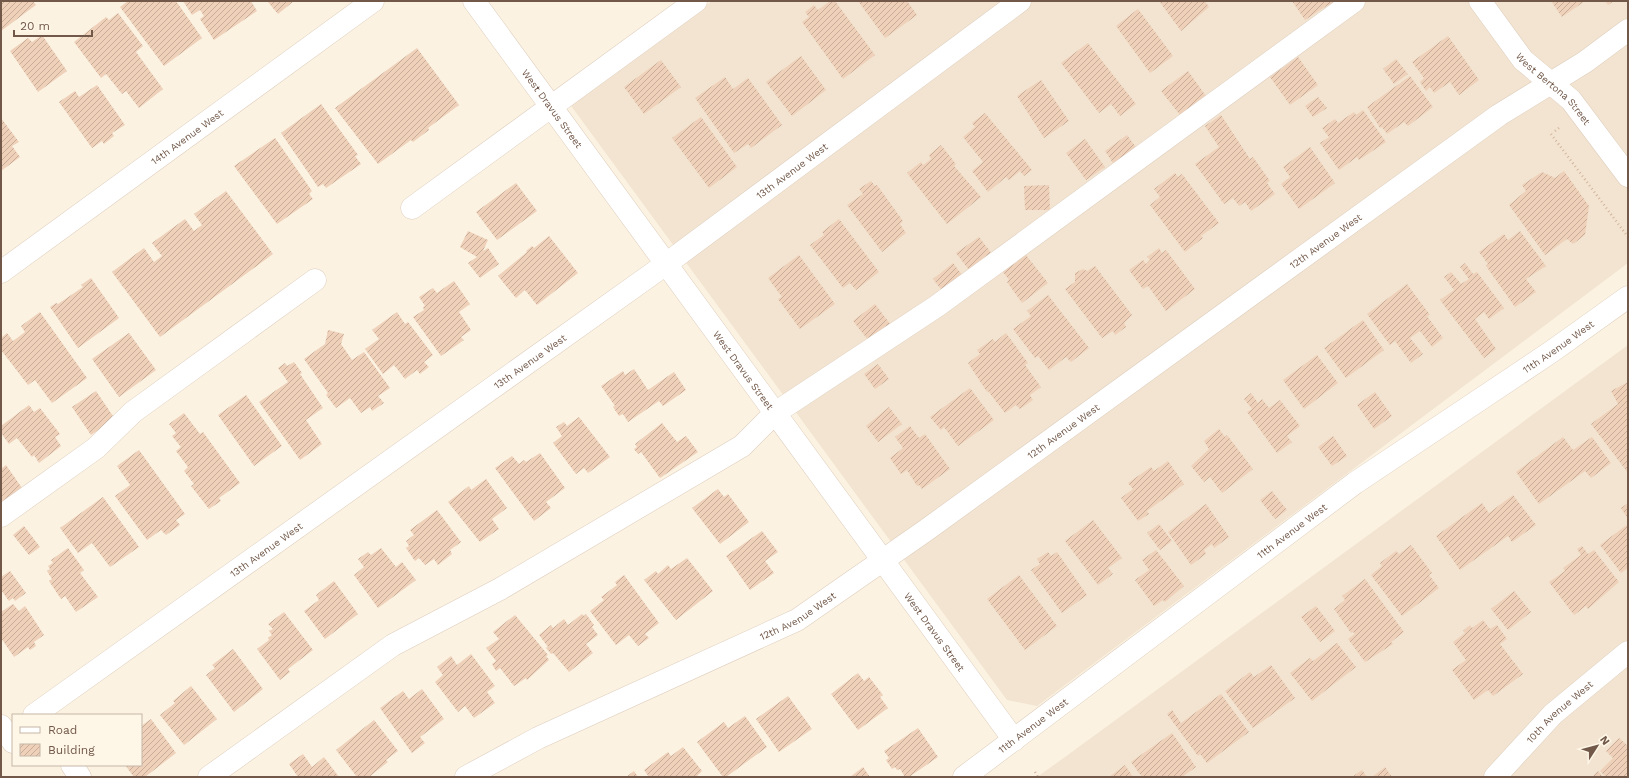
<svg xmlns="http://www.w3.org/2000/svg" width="1629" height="778" font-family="'Work Sans',sans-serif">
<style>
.residential{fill:#f2e4d0}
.building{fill:url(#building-hatch)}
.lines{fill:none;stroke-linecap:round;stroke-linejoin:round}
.minor-casing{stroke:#dfcebe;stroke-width:23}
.path{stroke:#d4b49e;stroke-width:2.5;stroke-dasharray:1 3;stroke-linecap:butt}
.minor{stroke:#fff;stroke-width:22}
.labels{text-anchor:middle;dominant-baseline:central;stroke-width:4;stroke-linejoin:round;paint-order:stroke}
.street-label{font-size:10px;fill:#715849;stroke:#fef6e7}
</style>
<defs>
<pattern id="building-hatch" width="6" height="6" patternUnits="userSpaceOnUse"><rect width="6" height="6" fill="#efd1ba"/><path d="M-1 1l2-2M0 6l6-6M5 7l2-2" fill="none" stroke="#c6ac99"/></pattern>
</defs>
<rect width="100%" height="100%" fill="#fbf2e1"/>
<path class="residential" d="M712 1H1628V263L1037 706 1007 700 569 103Z
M1628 345V777H1037L1065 757Z"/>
<path class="building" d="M1 1H33L36 5 1 31Z
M128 1H176L202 38 164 66 120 7Z
M183 1H251L257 11 214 40 200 19 204 16 200 10 192 15Z
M267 1H294L278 14Z
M830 1H835L875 55 843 79 802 22 809 17 805 12 814 5 818 10Z
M858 1H907L917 15 885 38Z
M1159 1H1205L1209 7 1181 31Z
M1292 1H1341L1330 8 1328 5 1305 20Z
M1551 1H1585L1562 17Z
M1605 1H1614L1608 5Z
M1138 9 1173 56 1150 73 1116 26Z
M118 13 143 46 136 52 163 89 139 108 126 91 122 94 106 74 101 78 74 42 106 17 109 20Z
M42 35 67 71 38 92 10 51 28 38 32 42Z
M1448 36 1479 80 1459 95 1450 82 1434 93 1430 87 1426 91 1420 82 1424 78 1412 62Z
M1088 43 1136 104 1120 116 1111 104 1099 113 1061 63Z
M417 48 459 105 428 128 429 130 413 142 411 140 378 164 335 108Z
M801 56 826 90 792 116 766 82Z
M1298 57 1318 85 1290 105 1270 77Z
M1396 59 1408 74 1394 84 1383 69Z
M661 60 681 87 644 114 624 87Z
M1188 71 1206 96 1180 115 1161 91Z
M1410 76 1433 107 1408 126 1404 122 1387 134 1382 127 1380 128 1367 107Z
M725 77 733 89 748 78 782 125 751 148 748 144 734 153 695 98Z
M1041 80 1069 121 1044 138 1017 96Z
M97 85 125 125 112 133 114 136 104 144 102 141 92 148 59 102 75 91 79 97Z
M1318 97 1327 108 1313 117 1305 106Z
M321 104 358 155 355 156 361 164 326 188 323 184 318 187 281 133Z
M1363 110 1386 142 1359 160 1357 157 1339 170 1320 143 1329 137 1322 128 1335 119 1338 123 1354 112 1356 115Z
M985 113 1032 170 1024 176 1020 171 1009 180 1006 177 988 192 972 171 983 162 963 137 975 127 972 123Z
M1221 115 1250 159 1253 157 1270 181 1267 183 1275 194 1251 211 1245 202 1239 206 1233 198 1224 204 1195 164 1219 147 1205 126Z
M701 117 737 167 709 188 672 138Z
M1 118 19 142 12 146 20 157 1 171Z
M1127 135 1138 150 1115 166 1105 151Z
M275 138 312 191 309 194 313 199 277 224 234 166Z
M1085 139 1105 167 1086 180 1066 153Z
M941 145 956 164 954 166 981 197 947 224 907 173 921 162 923 165 931 159 929 155Z
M1310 147 1335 183 1299 209 1281 184 1290 177 1283 167Z
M1564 171 1589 206 1585 235 1573 244 1567 239 1545 255 1509 205 1526 191 1522 185 1542 172 1555 178Z
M1175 173 1178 177 1182 174 1219 223 1201 236 1203 238 1185 252 1150 205 1160 197 1154 189Z
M871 181 875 186 877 185 903 221 900 224 906 233 882 252 847 205 863 194 859 189Z
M516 183 537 211 497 240 476 212Z
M1049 185 1050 210H1025L1024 186Z
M226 191 273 254 160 337 112 272 144 248 154 262 162 256 152 243 185 219 194 231 202 225 194 214Z
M839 219 879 272 856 290 850 283 843 288 810 245 824 235 822 232Z
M468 231 488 240 483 251 488 248 499 264 480 278 468 263 477 257 460 247Z
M1520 231 1546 266 1526 279 1536 292 1515 307 1486 266 1488 264 1479 252 1504 234 1508 240Z
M549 236 578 273 537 305 525 290 516 298 498 276 527 252 526 251 532 246 534 248Z
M979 237 992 254 969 270 956 253Z
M1159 248 1162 253 1166 250 1195 289 1166 311 1148 286 1143 289 1129 270 1143 260 1146 264 1150 260 1147 257Z
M799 255 835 304 800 329 778 299 782 297 768 278Z
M1026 255 1048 283 1022 303 1007 282 1009 280 1003 272Z
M953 263 963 276 943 292 933 279Z
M1465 263 1473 274 1477 272 1504 308 1489 319 1484 312 1475 319 1496 349 1484 358 1440 300 1454 290 1444 277 1451 272 1461 284 1469 279 1460 267Z
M1095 266 1132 315 1124 323 1126 327 1115 335 1113 331 1102 338 1065 289 1075 282V273L1083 269 1087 271Z
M91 278 119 318 78 348 50 307 56 303 58 304 83 287 81 285Z
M454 281 470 304 459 312 471 330 461 337 464 340 441 356 413 317 424 310 423 307 425 306 419 297 433 288 437 293Z
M1407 284 1430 315 1427 316 1443 338 1432 347 1420 331 1410 338 1423 354 1411 363 1395 341 1390 345 1367 314Z
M1048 295 1089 348 1071 362 1066 357 1049 370 1038 356 1035 358 1013 329 1031 316 1027 311Z
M875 304 894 329 872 345 853 321Z
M40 312 87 378 52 403 35 380 28 385 1 350V338L7 333 13 341 25 332 21 326Z
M397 312 405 324 408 322 433 355 424 362 429 367 420 374 417 370 405 379 394 365 383 374 365 349 379 339 372 330Z
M1363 320 1384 350 1346 378 1324 348Z
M328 330 344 334 341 344 352 360 364 352 390 388 378 396 384 403 372 411 370 407 361 413 350 398 336 408 326 395 328 393 304 359 325 344Z
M129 333 156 370 119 397 92 359Z
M1006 333 1028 363 1025 365 1041 387 1030 395 1033 400 1020 409 1016 405 1005 413 988 391 987 392 968 363 980 354 977 350 993 339 995 342Z
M1317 355 1338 383 1304 409 1283 380Z
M294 362 302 373 300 374 323 408 306 420 322 444 300 460 259 402 288 382 278 368 285 363 287 366Z
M878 364 889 379 875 389 864 374Z
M634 369 648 390 674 372 686 390 663 406 659 401 628 422 623 414 619 416 613 407 615 406 601 386 623 371 625 375Z
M1628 382V473L1591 424 1618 404 1611 391Z
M970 388 994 420 958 446 944 427 941 430 930 417Z
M96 391 115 419 91 435 72 407Z
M1375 392 1392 416 1374 429 1357 405Z
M1251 393 1258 403 1262 399 1269 408 1280 400 1300 426 1287 436 1292 442 1277 453 1247 412 1252 409 1244 399Z
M246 395 282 446 254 466 218 415Z
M29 405 34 412 40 408 60 434 55 437 61 446 39 463 34 455 32 457 17 438 9 444 1 433V426Z
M889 407 902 424 878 442 866 426Z
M184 413 200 434 203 432 240 483 219 498 221 501 209 509 191 486 194 484 184 471 188 467 176 451 181 447 172 436 176 433 169 424Z
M579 417 610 457 588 473 584 468 576 474 553 443 562 436 556 427 564 422 567 426Z
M662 423 677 442 686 436 698 452 660 478 641 452 638 454 634 449 637 447 635 444Z
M910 426 919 438 925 434 950 469 922 489 919 485 917 486 907 470 901 474 890 458 903 448 895 437Z
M1219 429 1225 437 1227 435 1253 469 1222 493 1210 477 1204 482 1191 466 1209 449 1204 441Z
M1333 436 1347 456 1332 466 1318 447Z
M1563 437 1573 450 1592 437 1611 463 1591 478 1585 471 1539 504 1516 472Z
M139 450 185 514 176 520 180 525 166 535 161 530 147 540 115 496 130 485 117 466Z
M540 453 565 488 546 502 551 508 534 521 495 468 512 456 519 464 524 460 526 462Z
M1168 461 1184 484 1147 511 1149 514 1138 521 1121 498 1133 489 1128 483 1151 467 1154 471Z
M6 465 22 488 1 503V469Z
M486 479 507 508 492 519 499 529 480 542 448 502 469 486 471 490Z
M718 489 724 497 728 494 749 522 720 544 692 508Z
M1272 491 1287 510 1275 519 1260 500Z
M1513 495 1536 525 1512 542 1508 536 1460 570 1436 536 1482 503 1489 513Z
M103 497 139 547 110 567 92 543 78 553 60 528Z
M1628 503V519L1621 508Z
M1206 504 1229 537 1214 548 1212 544 1204 550 1206 554 1191 565 1168 532Z
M437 510 461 542 450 550 452 554 438 565 434 559 425 565 419 558 415 561 406 548 409 546 406 541 414 535 410 530Z
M1093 520 1122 558 1108 568 1113 574 1098 585 1065 541Z
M1159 524 1172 541 1160 550 1147 533Z
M1628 524V568L1621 573 1600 545Z
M24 526 40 547 29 555 13 535Z
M762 531 778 552 765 561 774 573 750 590 726 556Z
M1411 545 1432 573 1429 575 1439 588 1402 616 1371 575 1382 566 1380 563 1396 551 1399 554Z
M1582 546 1588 554 1594 550 1619 582 1588 609 1586 606 1574 615 1549 582 1565 571 1563 568 1581 555 1577 549Z
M68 548 84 570 80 573 98 597 76 612 65 596 61 599 49 581 52 579 47 571 50 569 48 566 53 563 51 560Z
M381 548 396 567 402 562 416 580 378 608 354 575 364 567 358 559 368 552 371 555Z
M1156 550 1184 586 1165 602 1163 600 1154 606 1135 580 1149 570 1142 560Z
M1048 552 1051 556 1057 552 1087 595 1062 613 1031 570 1040 564 1037 559Z
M687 558 713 591 676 620 644 580 656 571 658 574 668 565 671 569Z
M10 571 26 593 15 601 13 598 9 601 1 590V577Z
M624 575 659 623 645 634 649 638 638 646 629 635 616 645 590 611 604 600 601 597 617 585 615 582Z
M1019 575 1057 626 1025 650 987 599Z
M1365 579 1404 632 1391 642 1393 644 1365 662 1348 639 1355 634 1353 632 1351 633 1334 609 1345 600 1342 596Z
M334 581 358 614 325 639 304 611 319 600 316 595Z
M1514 591 1531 612 1508 630 1491 609Z
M13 604 19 611 25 606 44 635 34 642 36 646 30 650 28 647 14 657 1 638V612Z
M1316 606 1335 631 1320 642 1301 617Z
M284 612 313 650 288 669 290 672 280 680 257 649 269 640 268 638 272 635 269 631 273 629 268 624Z
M582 614 584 616 586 614 594 625 592 627 598 635 586 644 593 653 569 672 553 653 551 654 546 648 548 647 539 635 551 625 553 628 564 619 568 625Z
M515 615 548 655 546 656 549 660 527 680 526 678 514 686 500 668 496 671 492 664 496 661 486 648 499 639 493 632Z
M1483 620 1490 629 1497 625 1507 639 1500 644 1523 674 1493 696 1488 690 1474 700 1452 670 1466 660 1453 642 1465 633 1463 631 1470 625 1472 628Z
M1337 643 1356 667 1312 701 1290 673 1310 658 1313 661Z
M233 649 263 689 234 712 206 675 215 668 212 665Z
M471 654 495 686 487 692 495 703 474 718 465 706 458 712 435 682 443 675 437 667 451 656 457 665Z
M1271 665 1295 698 1253 728 1225 691 1250 672 1254 677Z
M858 673 864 681 869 677 883 695 880 697 888 708 858 730 831 694Z
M191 686 217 719 184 745 160 715 175 703 173 701Z
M422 689 444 719 420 737 425 743 412 753 380 708 403 691 409 699Z
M1221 694 1249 732 1207 763 1200 754 1198 756 1167 714 1172 710 1181 723Z
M788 696 812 729 779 752 756 719Z
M745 716 767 747 726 777H723L697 742 724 722 728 728Z
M151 719 176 753 145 777H134L125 765H141V726Z
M374 720 398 751 386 760 388 762 369 777H357L336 750Z
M918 728 938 757 909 777H905L900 769 897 770 895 767 892 769 886 760 889 758 884 751Z
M1172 733 1196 767 1182 777H1142L1131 762Z
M1619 738 1628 746V777H1606L1600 771 1613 758 1606 751Z
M683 747 702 771 696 777H649L644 770 668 752 671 756Z
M303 754 312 767 324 757 339 777H298L289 764Z
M1125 765 1133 777H1109Z
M863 767 870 777H850Z
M1385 767 1392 777H1372Z
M1362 770 1367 777H1352Z
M634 771 638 777H626Z
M1598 771 1603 777H1592Z"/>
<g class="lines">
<g class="minor-casing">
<g id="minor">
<path id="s1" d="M474 1 1014 740"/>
<path id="s2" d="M1480 1 1523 60 1571 100 1628 176"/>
<path d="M412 208 696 1"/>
<path id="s3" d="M1 272 373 1"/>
<path d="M1 516 96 448 133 412 315 280"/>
<path id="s4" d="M34 715 666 264 1020 1"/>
<path d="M1 726 13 742"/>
<path d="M72 765 80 777"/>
<path d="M209 777 393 645 500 589 742 446 775 413 937 306 1354 1"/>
<path id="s5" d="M466 777 538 738 797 620 925 531 1499 115 1585 62 1628 30"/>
<path id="s6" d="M964 777 1355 483 1551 352 1628 297"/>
<path id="s7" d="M1495 777 1553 714 1628 652"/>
</g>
</g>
<path class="path" d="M1555 131 1560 127
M1551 134 1628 237
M1035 772 1038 777"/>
<use href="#minor" class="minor"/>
</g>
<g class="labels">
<g class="street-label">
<text stroke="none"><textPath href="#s2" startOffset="115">West Bertona Street</textPath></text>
<text stroke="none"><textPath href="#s1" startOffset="133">West Dravus Street</textPath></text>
<text stroke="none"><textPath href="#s3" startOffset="230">14th Avenue West</textPath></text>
<text stroke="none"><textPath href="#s4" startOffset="933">13th Avenue West</textPath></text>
<text stroke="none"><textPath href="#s5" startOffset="1017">12th Avenue West</textPath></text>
<text stroke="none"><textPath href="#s6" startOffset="734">11th Avenue West</textPath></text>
<text stroke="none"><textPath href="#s4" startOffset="609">13th Avenue West</textPath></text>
<text stroke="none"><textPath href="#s1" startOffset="457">West Dravus Street</textPath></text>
<text stroke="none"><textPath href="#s5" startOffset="693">12th Avenue West</textPath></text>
<text stroke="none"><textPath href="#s6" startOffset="410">11th Avenue West</textPath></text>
<text stroke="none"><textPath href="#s4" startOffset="285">13th Avenue West</textPath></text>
<text stroke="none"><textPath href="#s5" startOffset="369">12th Avenue West</textPath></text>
<text stroke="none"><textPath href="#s1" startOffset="781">West Dravus Street</textPath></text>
<text stroke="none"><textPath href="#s7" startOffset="92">10th Avenue West</textPath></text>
<text stroke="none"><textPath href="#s6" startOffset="86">11th Avenue West</textPath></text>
</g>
</g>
<rect width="1629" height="778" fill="none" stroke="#715849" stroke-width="4"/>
<rect x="12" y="714" width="130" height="52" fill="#fef6e7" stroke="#c6b7a8"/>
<rect x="20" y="727" width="20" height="6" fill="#ffffff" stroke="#c6b7a8"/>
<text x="48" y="734" font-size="12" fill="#715849">Road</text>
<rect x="20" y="744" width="20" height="12" fill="url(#building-hatch)" stroke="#c6b7a8"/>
<text x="48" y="754" font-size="12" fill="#715849">Building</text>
<g transform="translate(1597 746) rotate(54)" stroke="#fef6e7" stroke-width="3" paint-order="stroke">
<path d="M0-3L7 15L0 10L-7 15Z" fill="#715849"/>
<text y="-6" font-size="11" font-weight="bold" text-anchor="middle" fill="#715849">N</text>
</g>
<path d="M14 30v6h78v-6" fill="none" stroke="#715849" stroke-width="2"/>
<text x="20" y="30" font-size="12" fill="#715849" stroke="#fef6e7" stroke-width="3" paint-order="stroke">20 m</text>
</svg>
